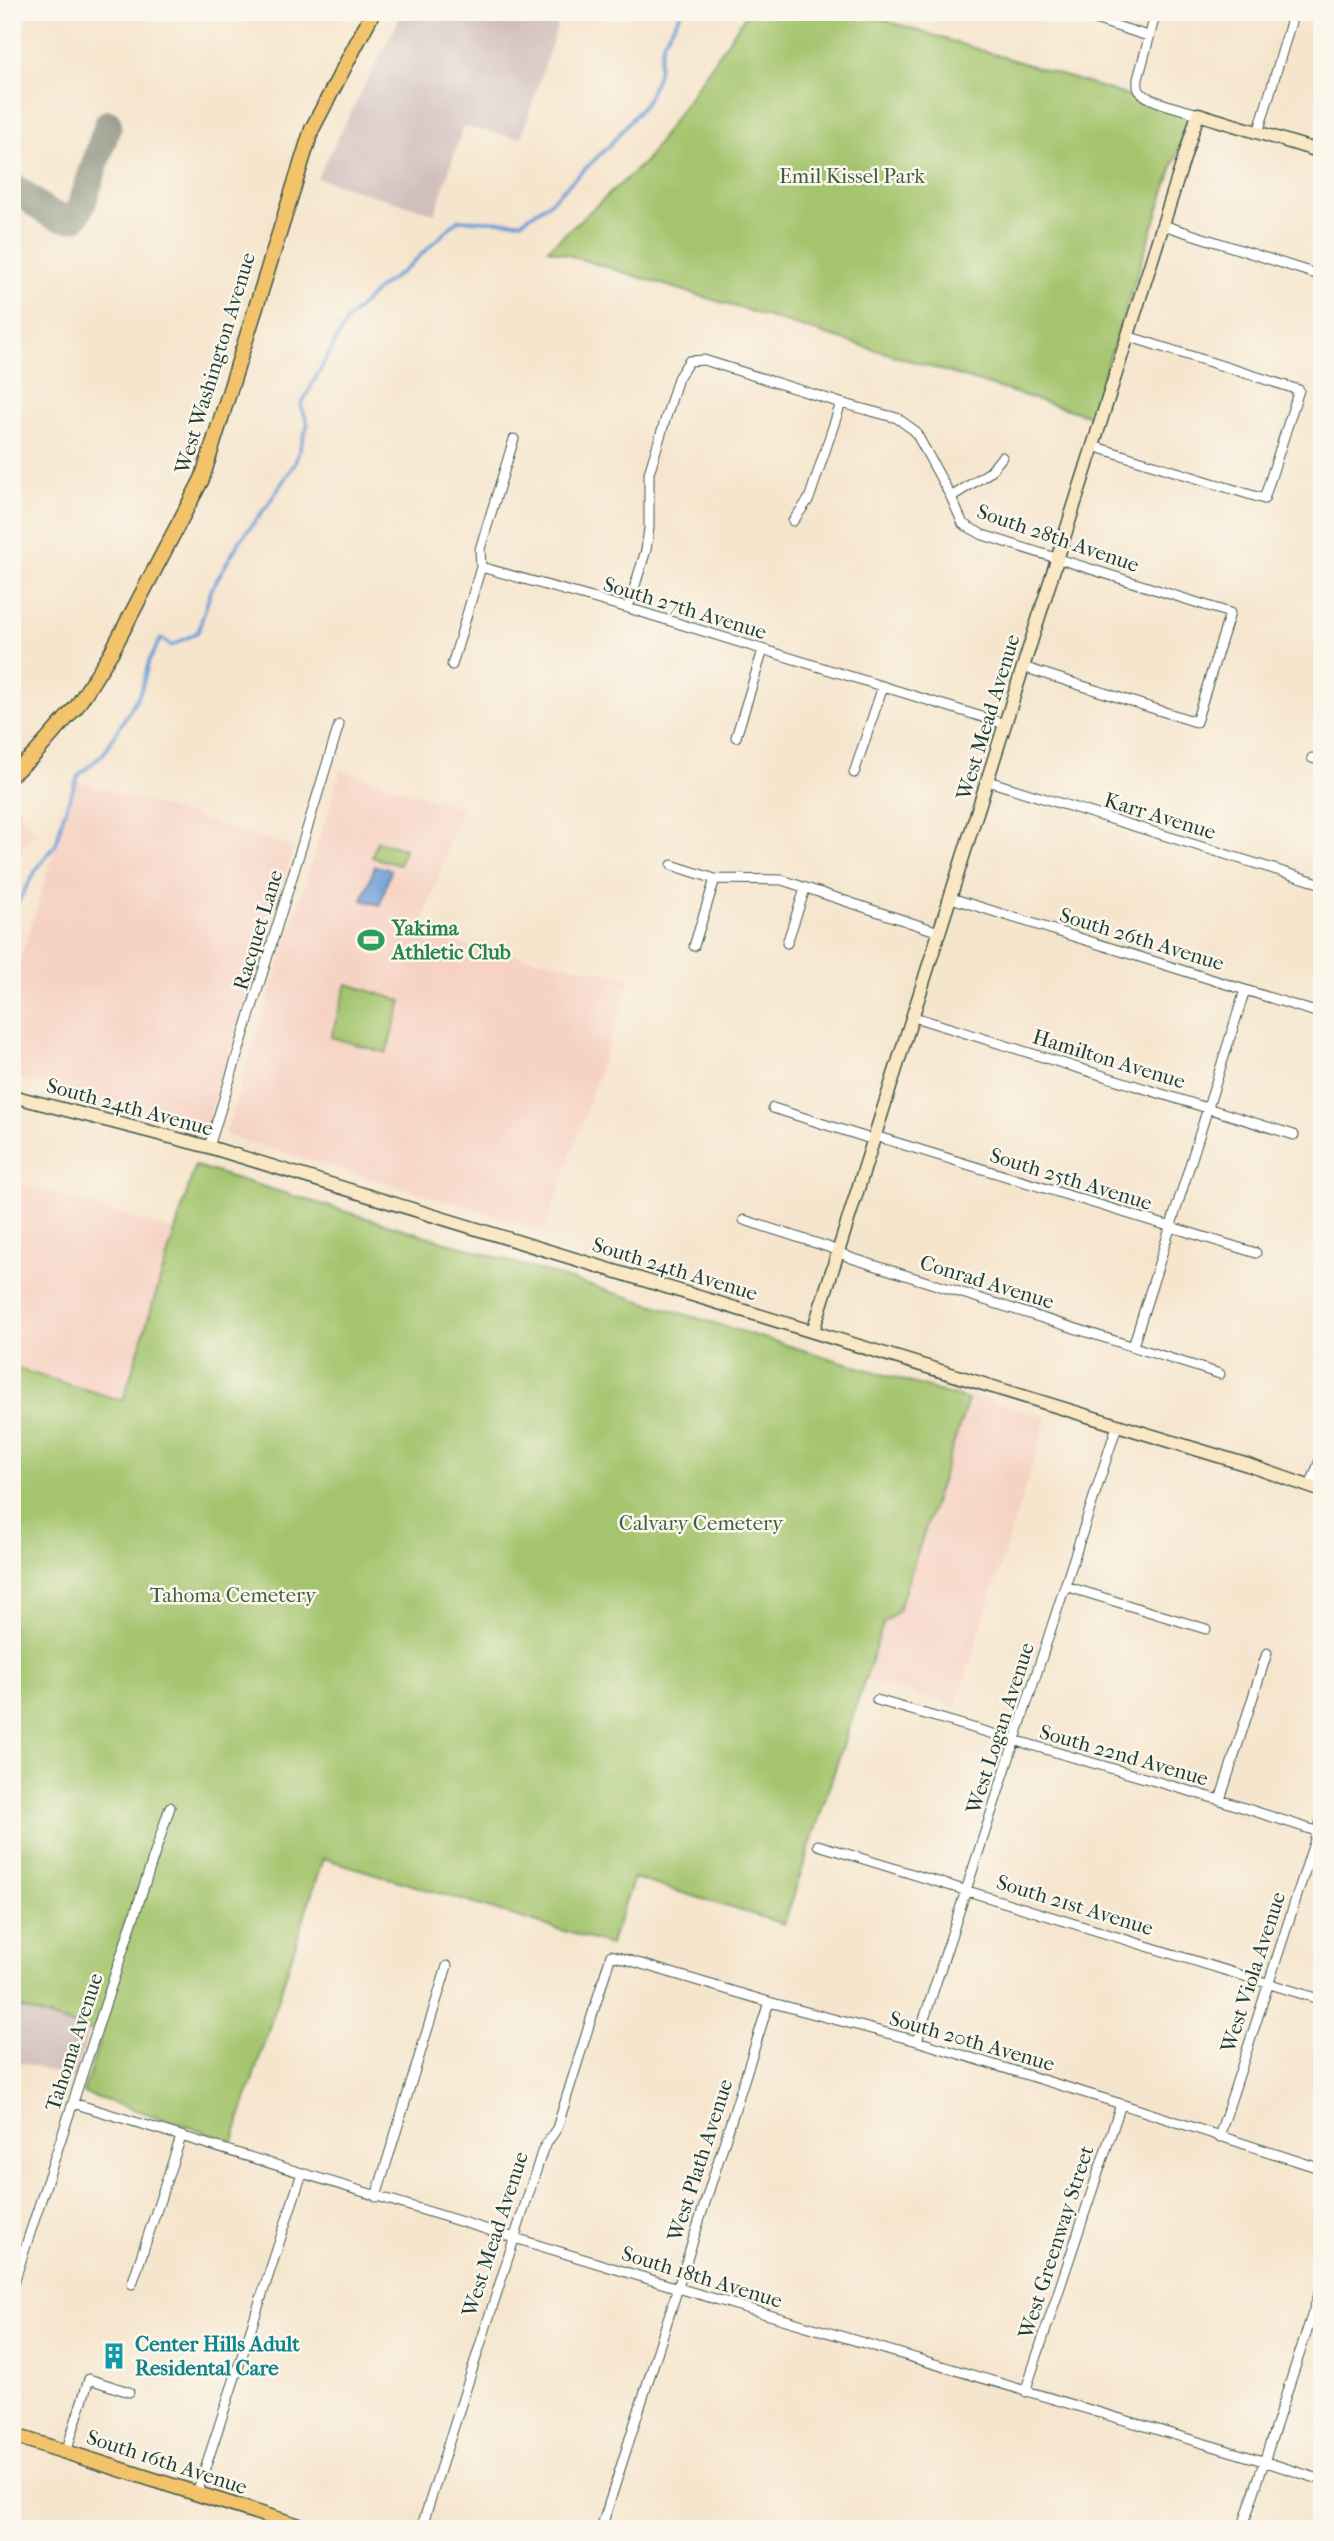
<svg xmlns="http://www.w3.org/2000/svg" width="1334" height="2541" font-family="'IM FELL French Canon',serif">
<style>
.built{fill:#f6d2c3}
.industrial{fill:#d1bfbd}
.green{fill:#a4c56e;stroke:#628151;stroke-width:2}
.water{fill:#6e9ed8;stroke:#466e86;stroke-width:2}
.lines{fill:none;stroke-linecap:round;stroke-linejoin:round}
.stream{stroke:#6e9ed8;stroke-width:3.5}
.taxiway{stroke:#8a9180;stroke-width:28}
.street-casing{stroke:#3f564b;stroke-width:11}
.secondary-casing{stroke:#3f564b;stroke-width:15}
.primary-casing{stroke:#3f564b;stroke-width:17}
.street{stroke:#fff;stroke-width:9}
.secondary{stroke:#fae7c3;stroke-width:12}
.primary{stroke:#f2c36a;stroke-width:14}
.labels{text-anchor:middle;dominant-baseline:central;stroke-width:5;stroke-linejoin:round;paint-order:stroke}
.park-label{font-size:21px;fill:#405f42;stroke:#fbf7ec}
.street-label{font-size:21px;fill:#1f3d34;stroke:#fbf7ec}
.leisure-label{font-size:21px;font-weight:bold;fill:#27864d;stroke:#fbf7ec;text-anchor:start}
.culture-label{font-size:21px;font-weight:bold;fill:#0d838f;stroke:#fbf7ec;text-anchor:start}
</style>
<rect width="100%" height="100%" fill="#fbf7ec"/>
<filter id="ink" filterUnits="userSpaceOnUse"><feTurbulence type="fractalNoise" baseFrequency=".0143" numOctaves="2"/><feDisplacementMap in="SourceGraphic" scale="14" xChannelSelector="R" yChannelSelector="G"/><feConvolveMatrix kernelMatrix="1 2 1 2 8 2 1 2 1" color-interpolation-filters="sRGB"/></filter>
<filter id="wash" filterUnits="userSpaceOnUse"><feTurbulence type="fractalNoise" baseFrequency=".00686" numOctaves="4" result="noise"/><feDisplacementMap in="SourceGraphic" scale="28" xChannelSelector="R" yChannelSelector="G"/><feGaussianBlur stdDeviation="1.57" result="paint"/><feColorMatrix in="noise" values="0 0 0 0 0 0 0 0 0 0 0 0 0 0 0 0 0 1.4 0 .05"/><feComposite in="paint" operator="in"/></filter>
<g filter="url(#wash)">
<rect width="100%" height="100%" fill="#f6e5cd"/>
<path class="built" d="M341 770 461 808 418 937 631 977 545 1231 225 1135Z
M76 780 294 848 206 1126 12 1077V987Z
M12 797 36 833 12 863Z
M12 1181 175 1231 123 1401 12 1367Z
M969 1394 1047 1418 956 1707 865 1679 883 1623 898 1611Z"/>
<path class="industrial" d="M403 12H562L521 138 463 127 435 214 317 178Z
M12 2005 89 2029 74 2079 12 2060Z"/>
<path class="green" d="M748 12H858L1190 115 1090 416 548 249 645 162Z
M377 841 404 849 399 865 372 857Z
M347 984 402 1001 386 1053 331 1037Z
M195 1166 968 1400 898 1611 883 1624 784 1924 634 1878 610 1945 323 1858 233 2141 83 2093 102 2034 12 2005V1367L123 1401Z"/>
<path class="water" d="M375 866 391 870 380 905 362 900Z"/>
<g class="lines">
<path class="stream" d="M12 913 36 870 56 844 63 816 78 776 104 753 141 691 149 661 161 638 171 646 198 632 211 590 239 542 269 503 295 463 308 424 301 405 348 319 378 289 407 268 458 220 521 222 549 203 608 147 646 102 657 77 663 42 682 12"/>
<path class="taxiway" d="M12 186C31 197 50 224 75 217L82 204 108 124"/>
</g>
</g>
<g filter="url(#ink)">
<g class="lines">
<g class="street-casing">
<path id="street" d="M1072 12 1148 36
M1156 12 1138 79C1138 83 1137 87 1139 90 1144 101 1186 110 1198 114
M1258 133 1294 12
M1163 225 1322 276
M514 439 480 549 481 567 628 608 1005 724
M1093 446 1264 499 1299 390 1127 336
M951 497 990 472 1002 457
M793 521 809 499 841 403
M628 608 646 550 649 528V473L678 378 689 361 704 360 841 403 897 418 915 431 951 497 963 524 983 535 1230 613 1196 722 1023 667
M452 665 481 567
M736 737 763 650
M1312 758 1322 761
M854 773 883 686
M988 781 1322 884
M672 865 715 879 782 880 939 932
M951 898 1322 1014
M787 943 805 889
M694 946 715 879
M914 1017 1294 1135
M773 1108 874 1140
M875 1136 1256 1253
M209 1147 339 725
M744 1220 828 1247 851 1258 1220 1374
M1133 1346 1245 990
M1310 1486 1322 1455
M1065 1586 1206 1629
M877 1700 1220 1800 1322 1833
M1220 1800 1267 1653
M818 1845 1322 2000
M917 2041 1117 1426
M73 2103 678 2288 1263 2461 1322 2480
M1219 2137 1322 1818
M376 2197 447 1966
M132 2284 181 2137
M12 2288 170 1807
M1025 2392 1121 2104
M66 2452 89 2379 129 2392
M197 2493 302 2173
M421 2529 543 2149 557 2128 611 1955 769 2002 917 2041 1121 2104 1322 2169
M601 2529 769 2002
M1242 2529 1322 2285"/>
</g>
<g class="secondary-casing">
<path id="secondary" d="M12 1096 209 1147 1248 1465 1322 1491
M813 1331 1198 114 1322 152"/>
</g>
<g class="primary-casing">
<path id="primary" d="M12 774 34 755 77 706 112 651 202 479 312 129 373 12
M12 2435 309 2529"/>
</g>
<use href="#street" class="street"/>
<use href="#secondary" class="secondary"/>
<use href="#primary" class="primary"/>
</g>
</g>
<defs>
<g id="stadium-bare" transform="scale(2.1)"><path d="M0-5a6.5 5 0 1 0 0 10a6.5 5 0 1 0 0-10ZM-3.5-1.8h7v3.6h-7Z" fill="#2e9e5b" stroke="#fbf7ec" stroke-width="2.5" paint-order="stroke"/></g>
<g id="building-bare" transform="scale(2.1)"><path d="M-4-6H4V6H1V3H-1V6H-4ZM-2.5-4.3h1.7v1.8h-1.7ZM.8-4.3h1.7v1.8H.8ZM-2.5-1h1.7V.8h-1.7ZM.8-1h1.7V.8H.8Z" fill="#0f9aa8" stroke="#fbf7ec" stroke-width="2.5" paint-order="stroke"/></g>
</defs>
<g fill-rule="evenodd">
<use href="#stadium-bare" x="371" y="940"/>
<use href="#building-bare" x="114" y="2356"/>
</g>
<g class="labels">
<g class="park-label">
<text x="852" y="176">Emil Kissel Park</text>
<text x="701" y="1523">Calvary Cemetery</text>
<text x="233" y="1595">Tahoma Cemetery</text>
</g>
<g class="street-label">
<text transform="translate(215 363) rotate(-73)">West Washington Avenue</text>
<text transform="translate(1058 538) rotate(19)">South 28th Avenue</text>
<text transform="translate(685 608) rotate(17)">South 27th Avenue</text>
<text transform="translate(988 717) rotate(-73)">West Mead Avenue</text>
<text transform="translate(1160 816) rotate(17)">Karr Avenue</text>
<text transform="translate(258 930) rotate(-73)">Racquet Lane</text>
<text transform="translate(1142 939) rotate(17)">South 26th Avenue</text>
<text transform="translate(1109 1059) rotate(17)">Hamilton Avenue</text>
<text transform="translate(130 1107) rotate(15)">South 24th Avenue</text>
<text transform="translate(1071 1179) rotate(17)">South 25th Avenue</text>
<text transform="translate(675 1269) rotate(17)">South 24th Avenue</text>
<text transform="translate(987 1282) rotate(17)">Conrad Avenue</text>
<text transform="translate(1000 1728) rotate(-72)">West Logan Avenue</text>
<text transform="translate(1124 1755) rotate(16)">South 22nd Avenue</text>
<text transform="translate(1075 1905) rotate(17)">South 21st Avenue</text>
<text transform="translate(1253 1972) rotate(-72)">West Viola Avenue</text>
<text transform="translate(972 2041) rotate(16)">South 20th Avenue</text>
<text transform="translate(74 2042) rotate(-72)">Tahoma Avenue</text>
<text transform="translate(700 2160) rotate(-72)">West Plath Avenue</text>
<text transform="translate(495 2234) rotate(-72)">West Mead Avenue</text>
<text transform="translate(1056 2242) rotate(-72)">West Greenway Street</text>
<text transform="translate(702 2277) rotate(17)">South 18th Avenue</text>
<text transform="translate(167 2462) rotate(18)">South 16th Avenue</text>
</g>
<g class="leisure-label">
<text x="392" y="928">Yakima<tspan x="392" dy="24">Athletic Club</tspan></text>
</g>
<g class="culture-label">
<text x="135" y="2344">Center Hills Adult<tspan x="135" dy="24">Residental Care</tspan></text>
</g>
</g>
<rect width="1334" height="2541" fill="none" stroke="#fbf7ec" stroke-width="42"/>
</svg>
